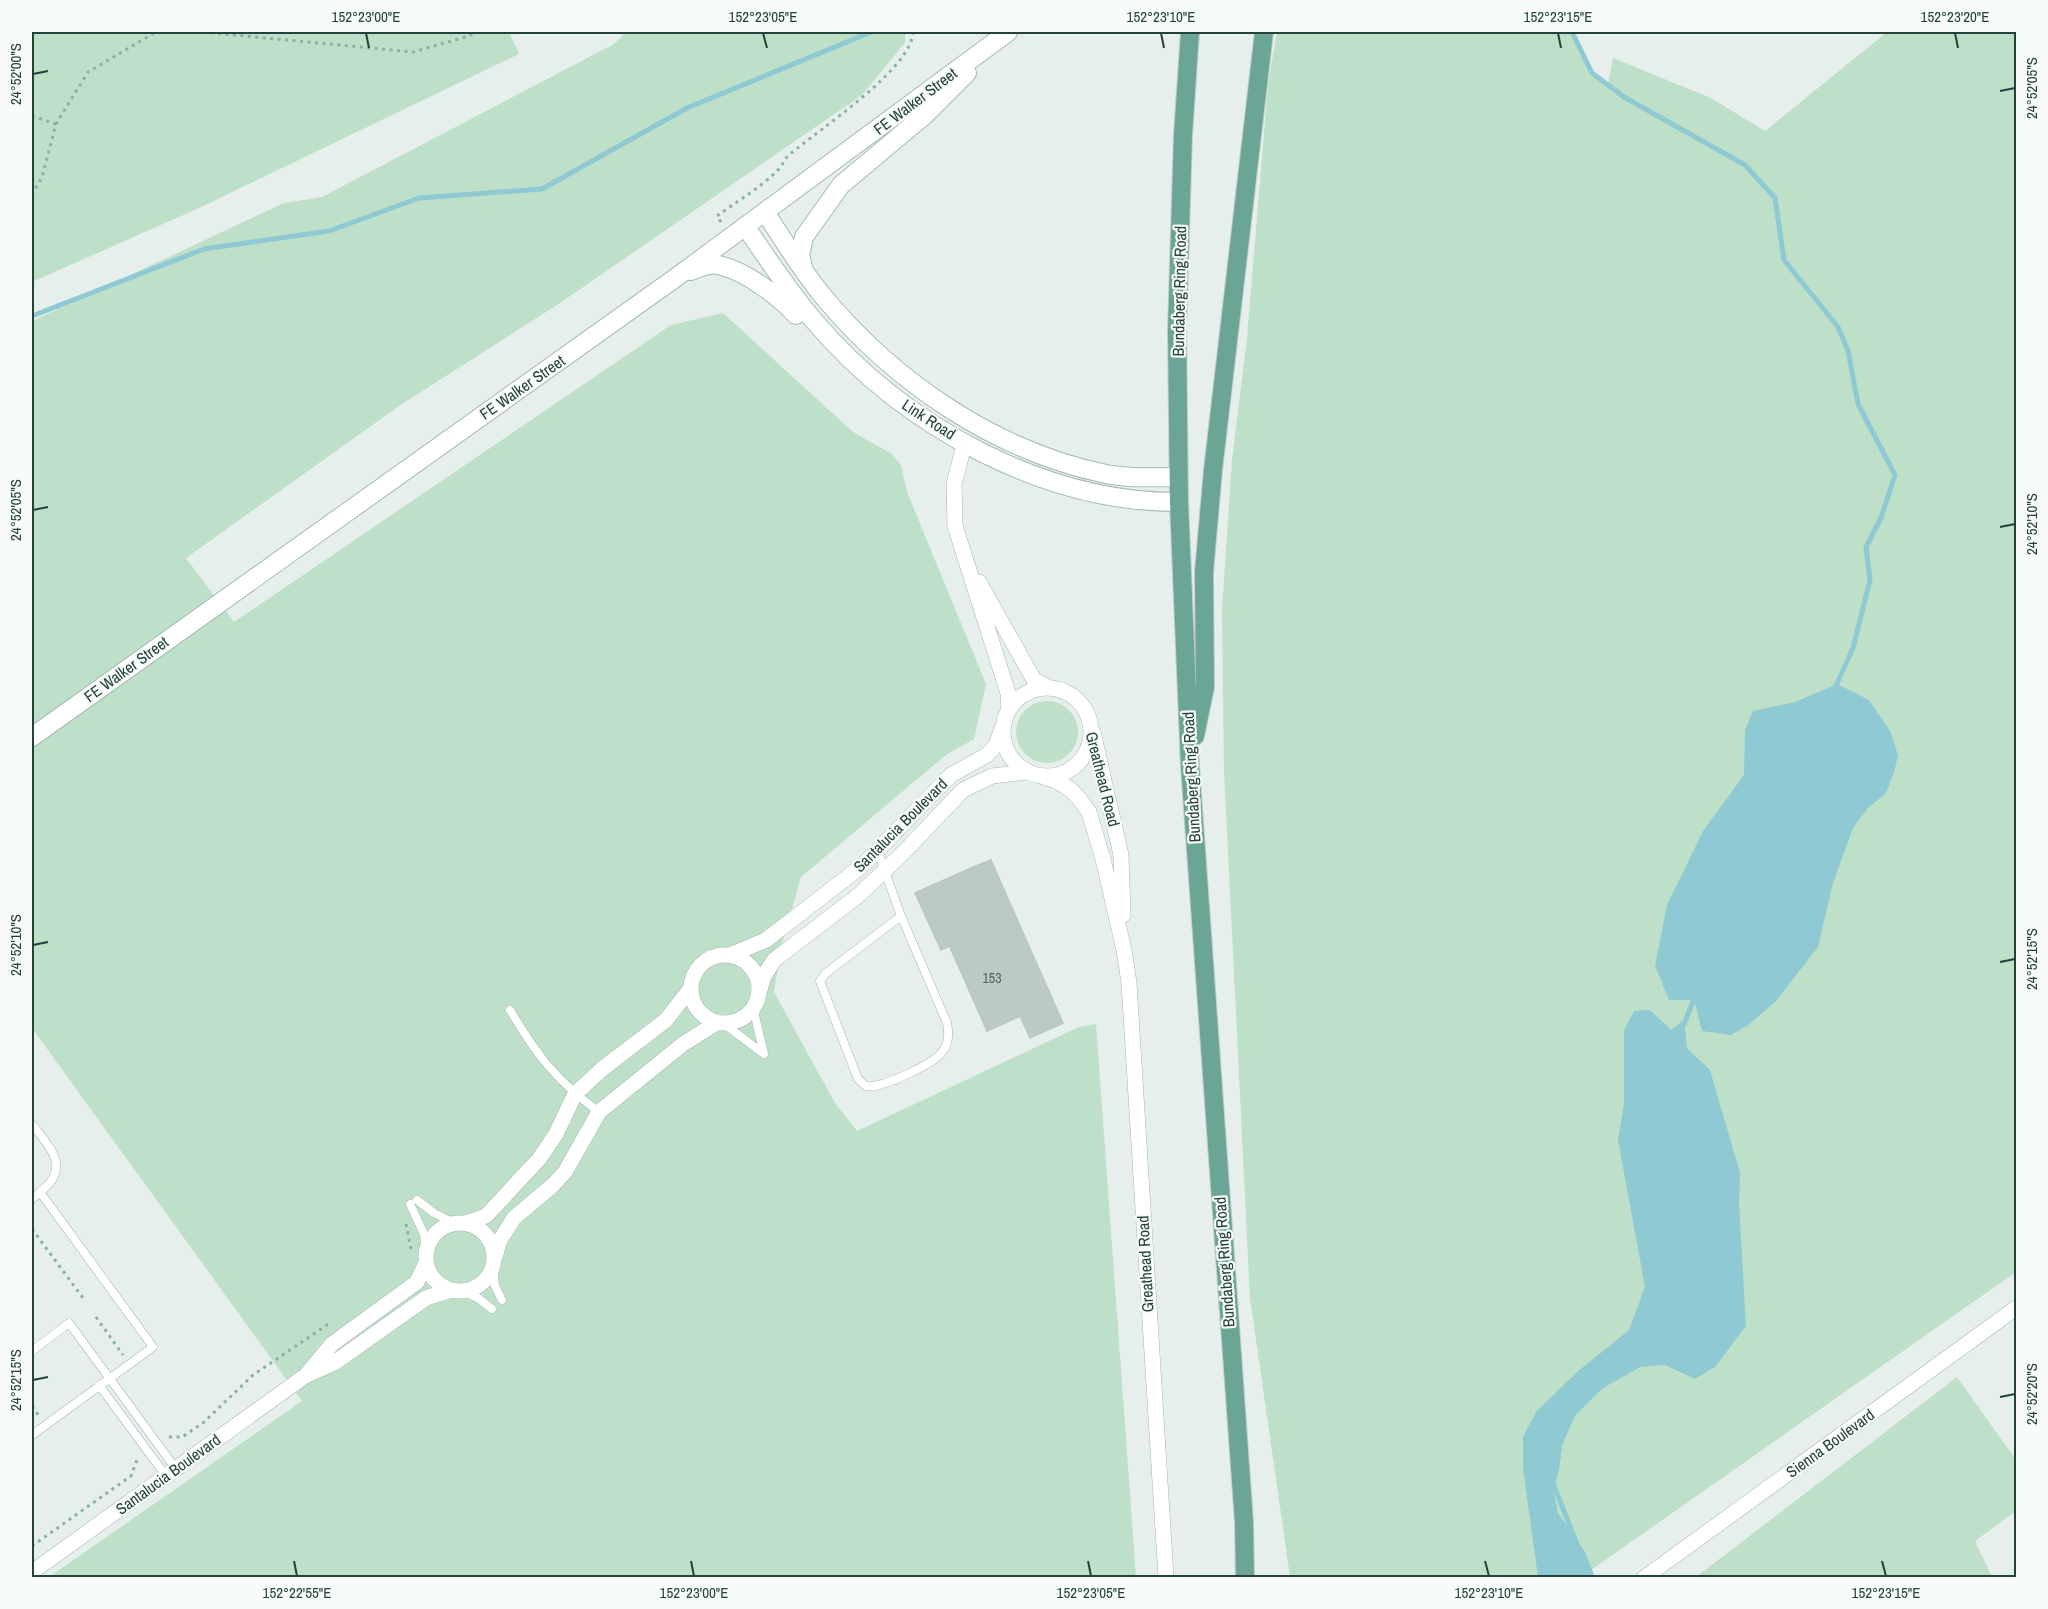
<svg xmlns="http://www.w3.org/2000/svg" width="2048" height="1609" font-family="'Archivo Narrow',sans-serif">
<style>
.green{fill:#bfe0c8}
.water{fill:#8ec9d4}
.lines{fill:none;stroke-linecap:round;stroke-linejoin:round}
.stream{stroke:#8ec9d4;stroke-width:5}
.building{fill:#bbcac4;stroke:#b8c9c2;stroke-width:1.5}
.lane-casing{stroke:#a8b8b2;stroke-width:9}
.street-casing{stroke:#a8b8b2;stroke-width:16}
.secondary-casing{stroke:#a4bbb3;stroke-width:20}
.primary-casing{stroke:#c2cac8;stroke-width:20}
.path{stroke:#86b3a5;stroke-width:3;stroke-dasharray:3 4.5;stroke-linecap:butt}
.lane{stroke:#fff;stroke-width:8}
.street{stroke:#fff;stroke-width:15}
.secondary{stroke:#fff;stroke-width:18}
.primary{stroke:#6aa596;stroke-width:18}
.ticks{fill:none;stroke:#24423a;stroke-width:2}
.labels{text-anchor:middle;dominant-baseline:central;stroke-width:4.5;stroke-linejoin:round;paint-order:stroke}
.number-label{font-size:14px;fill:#4a645c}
.street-label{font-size:16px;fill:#24423a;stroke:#f7fbf9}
.neatline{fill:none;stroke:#24423a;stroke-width:2}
.ticks-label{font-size:15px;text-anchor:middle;fill:#24423a}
</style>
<rect width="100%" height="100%" fill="#e6efeb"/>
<path class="green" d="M32 32H509L519 54 197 209 32 282Z
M626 32H905V43L862 95 560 303 399 406 186 558 234 622 671 325 723 313 853 432 892 454 901 465 907 492 986 684 974 739 946 755 801 877 782 944 774 992 835 1103 857 1131 1079 1027 1096 1024 1136 1577H49L302 1401 32 1028V321L284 203 322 197 614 44Z
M1277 32H1572L1592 72 1608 85 1613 58 1711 98 1765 131 1887 32H2016V1272L1581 1577H1290L1250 1298 1224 771 1222 610 1232 460 1247 338 1268 84Z
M1016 732a31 31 0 1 1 62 0a31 31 0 1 1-62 0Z
M1957 1377 2016 1460V1511L1975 1541 1992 1577H1696Z"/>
<path class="water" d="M1837 684 1869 700 1890 731 1898 755 1894 773 1886 793 1868 808 1853 828 1833 883 1818 947 1776 1001 1748 1025 1731 1035 1702 1031 1694 1000H1669L1655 966 1667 905 1703 831 1744 775 1745 730 1753 711 1795 702Z
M1650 1010 1671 1030 1684 1020 1687 1048 1710 1070 1740 1173 1739 1203 1746 1326 1715 1367 1695 1379 1665 1365 1640 1367 1603 1388 1574 1417 1562 1446 1559 1471 1553 1488 1558 1513 1584 1550 1595 1577H1538L1523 1468V1437L1536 1412 1577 1372 1629 1330 1645 1287 1618 1140 1624 1104V1030L1634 1011Z"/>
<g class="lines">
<path class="stream" d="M1572 32 1592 73 1624 97 1745 165 1775 198 1784 260 1838 327 1848 351 1858 404 1895 475 1881 518 1866 547 1870 580 1853 648 1835 688
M32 316 204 249 329 231 419 198 542 189 687 108 871 32
M1684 1024 1696 994
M1551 1478 1576 1542"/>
</g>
<path class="building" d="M991 860 1005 892 986 901 971 868Z
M971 868 974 875 927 895 950 946 941 950 915 893Z
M974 875 1034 1010 987 1031 927 895Z
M1005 892 1063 1023 1030 1038 1020 1016 1034 1010 986 901Z"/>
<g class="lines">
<g class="lane-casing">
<path id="lane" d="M878 852 901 916
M901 916 947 1023C949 1033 949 1043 943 1051 935 1064 880 1089 866 1086L858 1079 820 981 826 973Z
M510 1010C537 1056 556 1080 599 1112
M723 1023 764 1054 755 1016 756 1003
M32 1124C50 1148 72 1168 40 1192
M32 1199 40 1192 153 1347 32 1435
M417 1200 434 1213 454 1223
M410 1204 424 1234 426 1252
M493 1267 495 1286 502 1300
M462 1291 478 1298 492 1309
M32 1351 69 1323 176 1469
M99 1385 166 1476"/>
</g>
<g class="street-casing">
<path id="street" d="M965 442 954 484 955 526 1008 693 1009 709
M979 582 1034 680 1050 688
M1003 732a44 44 0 1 1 88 0a44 44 0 1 1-88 0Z
M1093 732 1121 855 1123 915
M1041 776C1066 783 1075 791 1089 812L1103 859 1124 950 1129 983 1166 1578
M730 955 766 940 863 865 951 775 987 755 996 745 1002 728
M691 989a34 34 0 1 1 68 0a34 34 0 1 1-68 0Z
M759 993 764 976 774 960 859 895 905 851 963 790 992 776 1026 772
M426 1257a34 34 0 1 1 68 0a34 34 0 1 1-68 0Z
M465 1223 486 1216 539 1159 556 1134 575 1094 602 1069 666 1020 690 989
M495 1257 500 1240 514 1218 553 1185 565 1172 599 1112 683 1044 718 1022
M307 1374 332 1344 417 1282 426 1263
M32 1572 305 1376 334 1363 426 1298 451 1290
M1644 1578 2016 1308"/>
</g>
<g class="secondary-casing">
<path id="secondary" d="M765 212C783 240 801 269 822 295 894 382 995 451 1106 474 1130 479 1155 477 1179 477
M745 226C768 259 789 292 815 322 903 425 1043 503 1179 502
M803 267 800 255 804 237 841 185 926 114 967 73
M691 271C701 267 711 262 722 266 747 272 779 297 796 315
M32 737 678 276 1008 32"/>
</g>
<g class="primary-casing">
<path id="primary" d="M1190 32 1183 135 1177 329 1179 502 1190 766 1244 1522 1245 1578
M1195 736 1205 687 1204 572 1213 470 1264 32"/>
</g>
<path class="path" d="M203 32 413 52 469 36 475 32
M32 116 56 124
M32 195 42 177 56 124 88 72 156 32
M721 222 717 216C736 202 762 187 779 169 783 165 784 159 789 155 818 130 912 69 913 32
M406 1224 411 1249
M32 1229 83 1298
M96 1317 123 1355
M32 1406 39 1416
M169 1437H182L203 1423 253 1375 330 1323
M32 1546 131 1476 138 1457"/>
<use href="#lane" class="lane"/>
<use href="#street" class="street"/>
<use href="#secondary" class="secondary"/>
<use href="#primary" class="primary"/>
</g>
<path class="ticks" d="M366 33 369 48M763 33 767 48M1161 33 1164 48M1558 33 1561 48M1955 33 1958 48M33 74 48 71M2000 91 2015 88M33 510 48 507M2000 527 2015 524M33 945 48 942M2000 962 2015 959M33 1380 48 1377M2000 1397 2015 1394M294 1561 297 1576M691 1561 694 1576M1088 1561 1091 1576M1485 1561 1489 1576M1882 1561 1886 1576"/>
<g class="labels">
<g class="number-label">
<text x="992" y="978">153</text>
</g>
<g class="street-label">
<text transform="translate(915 101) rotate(-37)">FE Walker Street</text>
<text transform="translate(1179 291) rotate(-89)">Bundaberg Ring Road</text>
<text transform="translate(522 387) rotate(-35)">FE Walker Street</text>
<text transform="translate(929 419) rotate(33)">Link Road</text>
<text transform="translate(126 669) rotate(-36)">FE Walker Street</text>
<text transform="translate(1191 777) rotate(-93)">Bundaberg Ring Road</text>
<text transform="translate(1103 779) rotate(76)">Greathead Road</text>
<text transform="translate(900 825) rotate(-45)">Santalucia Boulevard</text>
<text transform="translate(1224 1262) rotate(-94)">Bundaberg Ring Road</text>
<text transform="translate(1145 1264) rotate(-93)">Greathead Road</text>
<text transform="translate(1830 1443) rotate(-36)">Sienna Boulevard</text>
<text transform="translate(168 1474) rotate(-36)">Santalucia Boulevard</text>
</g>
</g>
<rect width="2048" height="1609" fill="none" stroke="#f7fbf9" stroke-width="66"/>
<rect x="33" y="33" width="1982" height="1543" class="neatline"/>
<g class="ticks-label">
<text x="366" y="22">152°23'00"E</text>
<text x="763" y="22">152°23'05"E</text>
<text x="1161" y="22">152°23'10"E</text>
<text x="1558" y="22">152°23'15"E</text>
<text x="1955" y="22">152°23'20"E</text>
<text transform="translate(16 74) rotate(-90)" y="5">24°52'00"S</text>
<text transform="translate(2032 88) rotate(-90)" y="5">24°52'05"S</text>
<text transform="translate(16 510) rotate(-90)" y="5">24°52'05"S</text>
<text transform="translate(2032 524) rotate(-90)" y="5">24°52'10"S</text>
<text transform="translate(16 945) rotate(-90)" y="5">24°52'10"S</text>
<text transform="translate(2032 959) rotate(-90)" y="5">24°52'15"S</text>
<text transform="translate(16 1380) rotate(-90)" y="5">24°52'15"S</text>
<text transform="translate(2032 1394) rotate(-90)" y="5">24°52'20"S</text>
<text x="297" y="1598">152°22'55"E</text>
<text x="694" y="1598">152°23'00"E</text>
<text x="1091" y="1598">152°23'05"E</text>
<text x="1489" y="1598">152°23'10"E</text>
<text x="1886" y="1598">152°23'15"E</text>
</g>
</svg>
